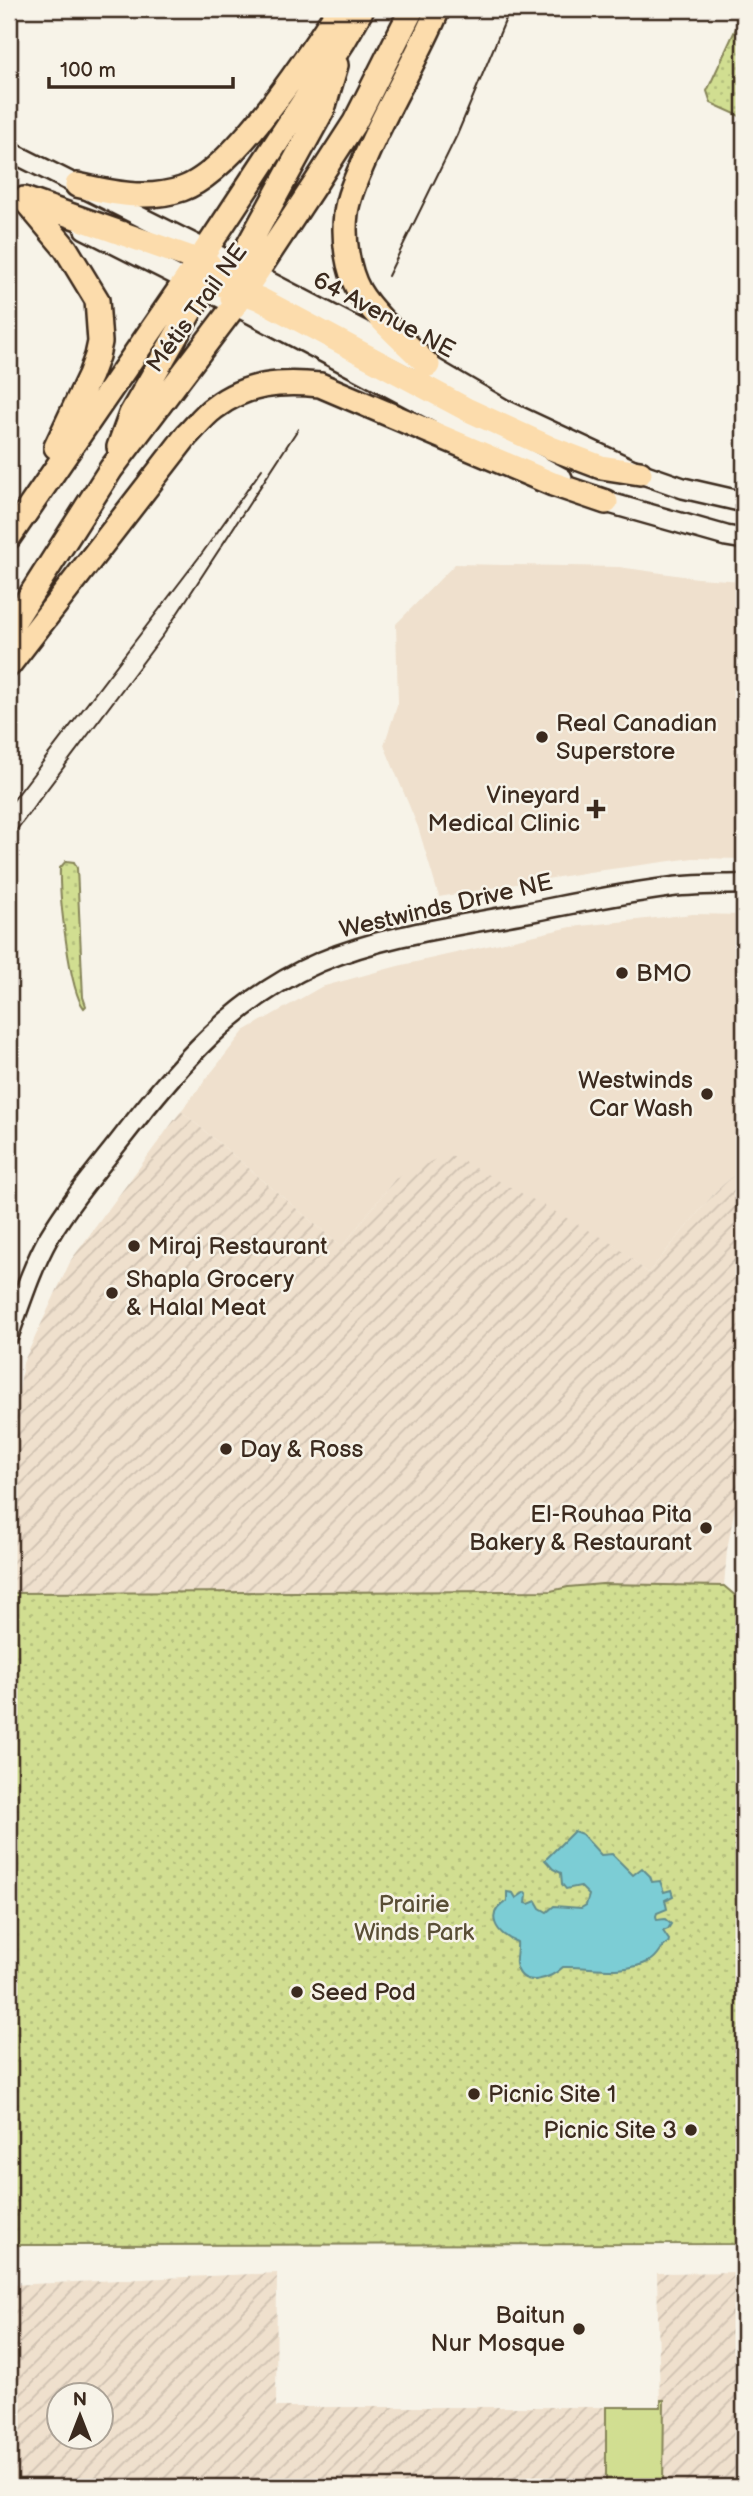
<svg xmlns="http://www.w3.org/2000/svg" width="753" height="2496" font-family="'Balsamiq Sans',sans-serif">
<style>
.built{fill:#efe0cd}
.industrial{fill:url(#industrial-furrows);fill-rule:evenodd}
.grass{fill:#d1de91;stroke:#868458;stroke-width:2}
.park{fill:url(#park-dots);stroke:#868458;stroke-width:2}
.water{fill:#7ccdd5;stroke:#628c8c;stroke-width:2}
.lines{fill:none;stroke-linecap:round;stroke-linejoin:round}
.tertiary-casing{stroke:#3b2a1e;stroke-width:23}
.secondary-casing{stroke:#3b2a1e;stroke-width:24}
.primary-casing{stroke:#3b2a1e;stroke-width:28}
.tertiary{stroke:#f7f3e8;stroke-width:18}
.secondary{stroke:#f7f3e8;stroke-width:19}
.primary{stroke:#fcdcac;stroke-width:23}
.tram{stroke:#3b2a1e;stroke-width:2}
.poi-dot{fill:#3b2a1e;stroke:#f7f3e8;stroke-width:2.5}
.labels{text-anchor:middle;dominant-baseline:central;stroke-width:5;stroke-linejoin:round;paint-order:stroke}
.street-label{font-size:24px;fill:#3b2a1e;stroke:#f7f3e8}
.poi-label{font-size:24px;fill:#3b2a1e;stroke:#f7f3e8;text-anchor:start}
.park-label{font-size:24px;fill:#594e35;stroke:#f7f3e8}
</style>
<defs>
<pattern id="industrial-furrows" width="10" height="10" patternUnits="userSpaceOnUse" patternTransform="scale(1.75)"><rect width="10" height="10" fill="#efe0cd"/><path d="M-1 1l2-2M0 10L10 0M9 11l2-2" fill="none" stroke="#cec0b0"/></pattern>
<pattern id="park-dots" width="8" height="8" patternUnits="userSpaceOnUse" patternTransform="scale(1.75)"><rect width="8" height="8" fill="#d1de91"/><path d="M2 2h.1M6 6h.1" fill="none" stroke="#b4bf7d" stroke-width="1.8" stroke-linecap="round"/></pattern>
</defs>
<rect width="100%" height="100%" fill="#f7f3e8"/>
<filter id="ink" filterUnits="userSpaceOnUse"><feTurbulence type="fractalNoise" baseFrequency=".0143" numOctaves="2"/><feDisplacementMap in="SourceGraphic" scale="14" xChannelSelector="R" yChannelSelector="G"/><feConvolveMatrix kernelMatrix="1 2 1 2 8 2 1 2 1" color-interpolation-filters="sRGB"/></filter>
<g filter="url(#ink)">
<path class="built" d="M455 564 619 567 697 578 744 581V859L693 858 589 872 439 897 418 827 384 745 398 703 396 624Z
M693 914 744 915V1166L716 1191 648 1273 613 1244 395 1179 342 1247 181 1111 244 1031 321 987 398 966 571 927Z"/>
<path class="industrial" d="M181 1111 342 1247 395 1179 448 1153 614 1244 648 1273 716 1191 744 1166V1458L727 1550 724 1586 602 1584 568 1587 551 1591 9 1593V1465L23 1363 71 1260Z
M744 2272V2487H9V2285L277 2273 276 2407H660L657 2273ZM60 2394H102V2436H60Z"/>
<path class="grass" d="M661 2400H664L663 2487H606V2407H661Z"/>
<path class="park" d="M744 11V118L711 103 707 91Z
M66 861 74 862 77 868 83 997 86 1006 84 1008C69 991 59 894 60 868Z
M602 1584 724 1586 744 1603V2244L9 2245V1593L551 1591 568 1587Z"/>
<path class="water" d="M574 1831 582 1834 601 1855 612 1854 633 1875 642 1868 650 1876 652 1882 660 1881 664 1892 671 1890 673 1896 665 1900 667 1909 657 1913 656 1916 657 1920 665 1919 671 1924 668 1929 663 1931 669 1940 668 1943C660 1947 659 1957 650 1961 622 1975 592 1966 563 1967 551 1979 521 1990 516 1964 515 1957 518 1949 517 1942 497 1935 483 1914 507 1901V1892L513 1893 516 1898 525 1892 527 1894 526 1903 529 1904 536 1901 540 1908 547 1912 554 1906 581 1908 586 1905 589 1895 580 1886 566 1889 562 1884 561 1873 553 1869 545 1860Z"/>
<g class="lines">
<g class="tertiary-casing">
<path id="tertiary" d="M9 151 205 249
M84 229 235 305
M9 1335C21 1302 32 1267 49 1237 69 1203 96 1171 121 1139 177 1067 233 999 320 962 384 935 456 926 525 913 571 904 618 894 665 888 691 884 718 885 744 884"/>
</g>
<g class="secondary-casing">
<path id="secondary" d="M205 249 428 365 503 409 640 473 683 488 744 502
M235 305 562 478
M594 496 606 502 726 536 744 539"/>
</g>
<g class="primary-casing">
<path id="primary" d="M77 185C112 193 147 201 182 189 233 172 309 55 339 9
M24 199 66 249 97 300 100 342 97 356 90 375 56 447
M24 199 209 264
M186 280 198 277 207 279 260 299 466 409 551 448 601 467 640 473
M232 298 230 279 323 109 336 65
M428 365C409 346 372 314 359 291 347 269 343 238 346 213 348 196 356 179 363 163 385 110 416 61 438 9
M119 447 131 414 203 289 207 279 209 265
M9 537 186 280 343 42 362 9
M9 629 111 469 235 305 315 184 355 122 412 9
M9 665 187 435C196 426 204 415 214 408 246 383 282 381 320 385L553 484 606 502"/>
</g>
<use href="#tertiary" class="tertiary"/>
<use href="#secondary" class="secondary"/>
<use href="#primary" class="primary"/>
<path class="tram" d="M388 276 457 135 510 9
M9 806 203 552 262 469
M9 840 164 634 298 429"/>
</g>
</g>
<g class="poi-dot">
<circle cx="542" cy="737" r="7"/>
<path d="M592.5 798.5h7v7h7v7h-7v7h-7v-7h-7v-7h7z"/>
<circle cx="622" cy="973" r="7"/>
<circle cx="707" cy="1094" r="7"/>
<circle cx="134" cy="1246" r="7"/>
<circle cx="112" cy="1293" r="7"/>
<circle cx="226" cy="1449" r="7"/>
<circle cx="706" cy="1528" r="7"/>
<circle cx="297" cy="1992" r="7"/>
<circle cx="474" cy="2094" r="7"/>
<circle cx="691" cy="2130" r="7"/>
<circle cx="579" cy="2329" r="7"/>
</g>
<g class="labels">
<g class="street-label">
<text transform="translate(197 308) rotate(-54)">Métis Trail NE</text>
<text transform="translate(384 315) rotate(28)">64 Avenue NE</text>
<text transform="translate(446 906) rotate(-13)">Westwinds Drive NE</text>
</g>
<g class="poi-label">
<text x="556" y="723">Real Canadian<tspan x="556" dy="28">Superstore</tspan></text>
<text x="580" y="795" text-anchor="end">Vineyard<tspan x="580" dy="28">Medical Clinic</tspan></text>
<text x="636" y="973">BMO</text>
<text x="693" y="1080" text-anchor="end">Westwinds<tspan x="693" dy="28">Car Wash</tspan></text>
<text x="148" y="1246">Miraj Restaurant</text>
<text x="126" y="1279">Shapla Grocery<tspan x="126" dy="28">&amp; Halal Meat</tspan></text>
<text x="240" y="1449">Day &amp; Ross</text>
<text x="692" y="1514" text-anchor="end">El-Rouhaa Pita<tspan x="692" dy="28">Bakery &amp; Restaurant</tspan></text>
<text x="311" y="1992">Seed Pod</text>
<text x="488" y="2094">Picnic Site 1</text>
<text x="677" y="2130" text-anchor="end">Picnic Site 3</text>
<text x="565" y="2315" text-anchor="end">Baitun<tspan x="565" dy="28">Nur Mosque</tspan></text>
</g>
<g class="park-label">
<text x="414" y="1904">Prairie<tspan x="414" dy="28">Winds Park</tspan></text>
</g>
</g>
<rect width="753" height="2496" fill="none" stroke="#f7f3e8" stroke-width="35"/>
<rect x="18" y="18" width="718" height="2461" fill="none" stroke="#3b2a1e" stroke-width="2.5" filter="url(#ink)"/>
<g transform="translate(80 2416)"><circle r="33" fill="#f7f3e8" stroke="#aca397" stroke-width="2"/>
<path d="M0-5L12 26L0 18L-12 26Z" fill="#3b2a1e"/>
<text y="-10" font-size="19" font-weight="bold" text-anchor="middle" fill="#3b2a1e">N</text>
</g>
<path d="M49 77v10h184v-10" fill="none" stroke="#3b2a1e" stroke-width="3.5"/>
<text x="60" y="77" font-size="21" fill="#3b2a1e" stroke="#f7f3e8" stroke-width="5" paint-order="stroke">100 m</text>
</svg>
